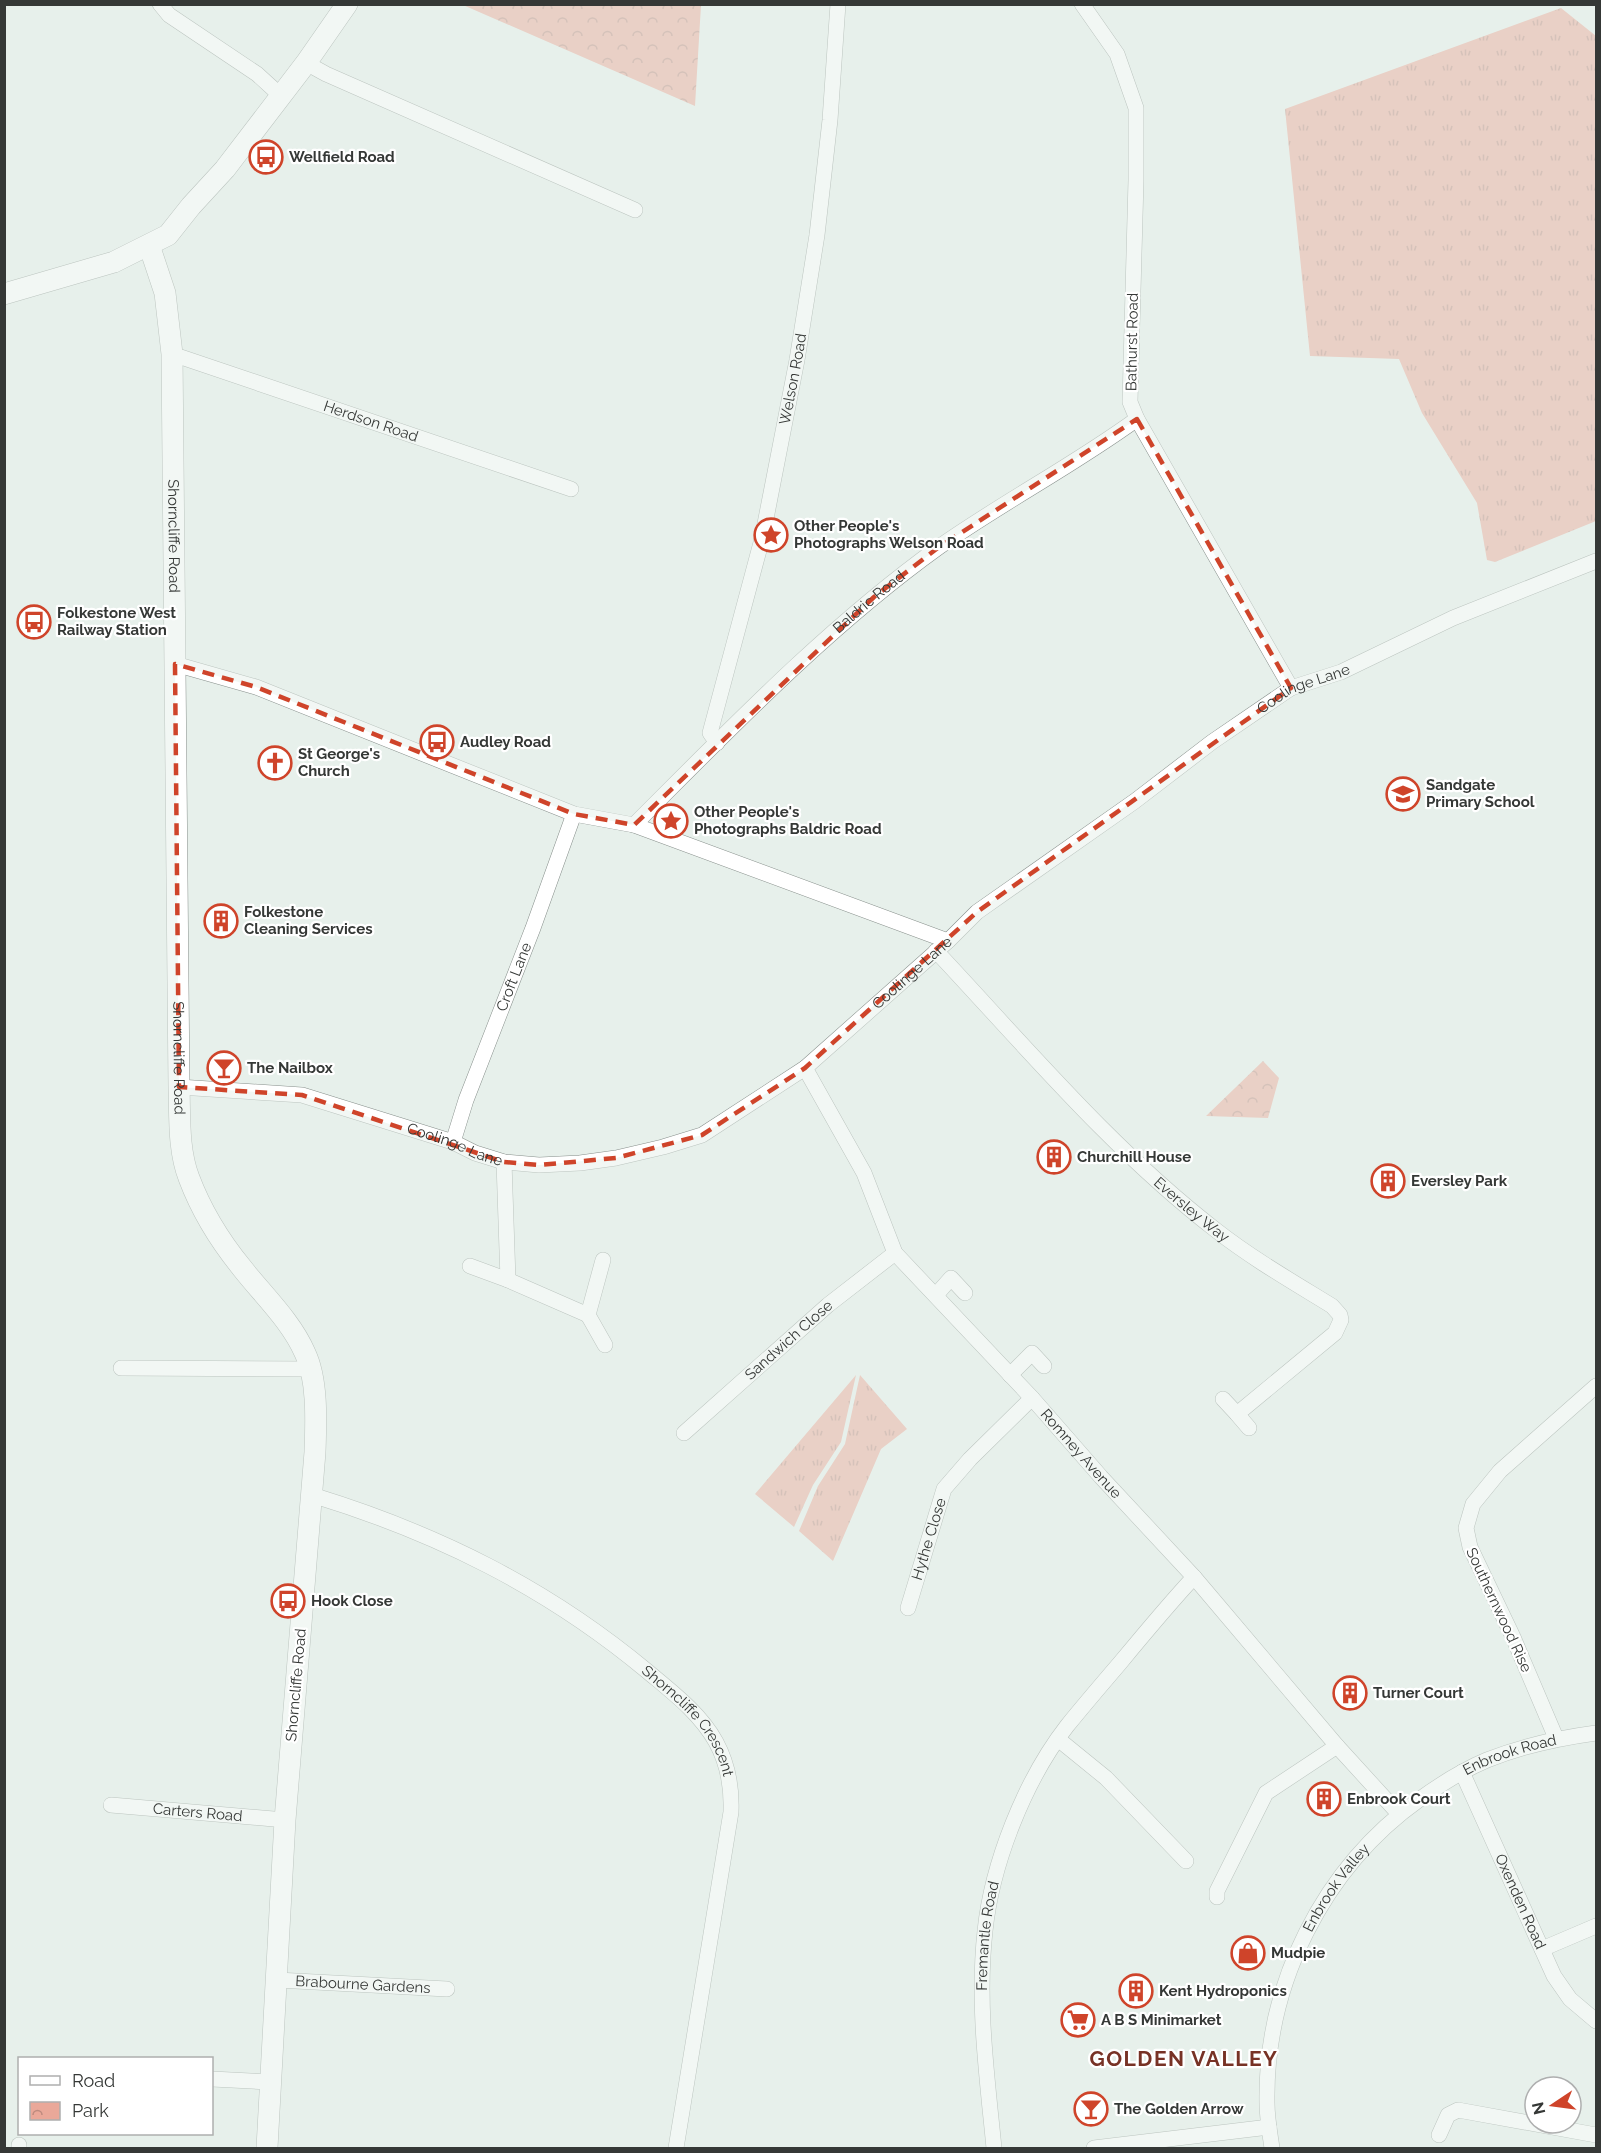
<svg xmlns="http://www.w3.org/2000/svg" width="1601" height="2153" font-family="Raleway,sans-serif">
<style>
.grass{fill:url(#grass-tufts)}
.park{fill:url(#park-crowns)}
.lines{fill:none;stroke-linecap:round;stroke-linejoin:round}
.street-casing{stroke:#88908c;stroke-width:16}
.secondary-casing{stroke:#88908c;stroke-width:22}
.street{stroke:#fff;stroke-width:15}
.secondary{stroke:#fff;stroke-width:21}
.marked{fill:none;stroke:#cf442a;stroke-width:4.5;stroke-dasharray:12 8;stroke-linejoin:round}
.labels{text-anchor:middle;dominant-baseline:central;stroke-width:4.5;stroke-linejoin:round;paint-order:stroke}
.poi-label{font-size:15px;font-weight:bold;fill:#353836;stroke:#fff;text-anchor:start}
.street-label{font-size:15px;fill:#353836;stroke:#fff}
.district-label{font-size:21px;font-weight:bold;letter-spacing:1.5px;fill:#773225;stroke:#fff}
</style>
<defs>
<pattern id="grass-tufts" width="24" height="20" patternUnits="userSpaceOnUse" patternTransform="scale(1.5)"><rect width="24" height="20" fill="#eaa899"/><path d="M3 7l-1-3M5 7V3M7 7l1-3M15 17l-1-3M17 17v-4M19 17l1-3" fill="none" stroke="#be8a7e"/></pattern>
<pattern id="park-crowns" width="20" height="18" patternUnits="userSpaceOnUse" patternTransform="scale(1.5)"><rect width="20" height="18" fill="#eaa899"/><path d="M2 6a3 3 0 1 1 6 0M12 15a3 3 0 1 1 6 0" fill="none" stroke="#be8a7e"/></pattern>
</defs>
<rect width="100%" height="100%" fill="#e7f0eb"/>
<path class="grass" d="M1561 8 1596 36V521L1495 562 1487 560 1477 503 1422 413 1399 359 1310 356 1285 109Z
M856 1375 841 1442 813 1485 794 1527 755 1494Z
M860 1375 907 1429 881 1449 833 1561 799 1531 818 1486 845 1444Z"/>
<path class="park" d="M463 5H701L695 106Z
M1263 1061 1279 1078 1268 1118 1206 1116Z"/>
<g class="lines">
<g class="street-casing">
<g id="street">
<path d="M160 4 169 15 257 74 280 95"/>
<path d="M1082 4 1117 54 1136 108V180L1130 402 1137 419 1291 688"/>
<path d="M306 63 326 74 635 210"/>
<path id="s1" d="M172 354 571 489"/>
<path d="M175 664 256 687 574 814 634 825 948 941"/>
<path id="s2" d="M717 743 710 733 762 539 797 360 817 235 830 120 838 4"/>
<path id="s3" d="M634 825C730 729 829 626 939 547 1003 502 1074 465 1137 419"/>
<path id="s4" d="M936 951C1026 1047 1112 1150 1217 1231 1253 1259 1293 1282 1332 1306L1340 1315 1341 1320 1335 1333 1237 1414 1249 1428"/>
<path id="s5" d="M805 1068 864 1173 895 1253 1032 1398 1101 1477 1194 1577 1337 1746 1399 1814"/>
<path id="s6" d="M179 1087 302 1095 453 1142 475 1153 504 1162 539 1165 580 1163 616 1158 663 1147 702 1135 805 1068 948 941 977 912 1135 801 1212 742 1291 688 1341 672 1453 618 1596 561"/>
<path id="s7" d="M453 1142 466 1100 533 928 574 814"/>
<path d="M504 1162 508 1280"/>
<path d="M603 1260 588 1315 605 1345"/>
<path d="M470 1266 508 1280 588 1315"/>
<path d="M936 1295 951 1278 965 1293"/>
<path d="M121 1368 311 1369"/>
<path d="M1010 1375 1032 1353 1044 1366"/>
<path d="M1223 1399 1237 1414"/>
<path id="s8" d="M684 1433 828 1305 895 1253"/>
<path id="s9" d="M312 1495C436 1533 546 1587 647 1671 672 1692 700 1713 716 1742 728 1764 732 1787 731 1812L676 2148"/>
<path id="s10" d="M908 1608 944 1489 970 1459 1032 1398"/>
<path d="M1556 1738 1513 1637 1470 1547 1466 1528 1473 1504 1500 1471 1596 1386"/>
<path d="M1058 1739 1106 1778 1186 1861"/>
<path id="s11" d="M1462 1772 1554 1976 1570 1999 1596 2021"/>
<path id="s12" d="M111 1805 285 1820"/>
<path d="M1217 1897V1891L1266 1793 1337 1746"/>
<path d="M1542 1949 1596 1926"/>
<path id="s13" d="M277 1980 447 1989"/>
<path d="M212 2079 270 2082"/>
<path d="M1439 2135 1448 2115 1458 2110 1596 2135"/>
<path d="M19 2148V2145"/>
<path id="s14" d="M994 2148C987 2076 977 2004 985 1931 992 1863 1025 1780 1067 1726 1084 1705 1102 1684 1120 1663 1144 1634 1168 1605 1194 1577"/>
<path d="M1094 2148 1269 2127"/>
<path id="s15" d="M1272 2148C1270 2134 1267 2118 1267 2103 1265 1984 1323 1868 1420 1799 1441 1784 1463 1770 1487 1760 1522 1746 1559 1738 1596 1733"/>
</g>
</g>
<g class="secondary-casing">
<g id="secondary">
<path id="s16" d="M149 245 165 293 172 354 179 1087C180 1116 178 1150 189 1178 201 1210 220 1241 242 1268 264 1296 291 1321 305 1353 318 1380 316 1422 315 1452L285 1820 267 2148"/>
<path d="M4 294 114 262 168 235 191 206 225 169 306 63 347 4"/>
</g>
</g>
<use href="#street" class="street"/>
<use href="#secondary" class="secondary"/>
</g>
<path d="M0 0H1601V2153H0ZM1137 419 1291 688 977 912 805 1068 702 1135 616 1158 539 1165 504 1162 302 1095 179 1087 175 664 256 687 574 814 634 825 874 597 939 547Z" fill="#e7f0eb" fill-opacity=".55" fill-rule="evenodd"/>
<path class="marked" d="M1137 419 1291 688 977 912 805 1068 702 1135 616 1158 539 1165 504 1162 302 1095 179 1087 175 664 256 687 574 814 634 825 874 597 939 547Z"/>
<defs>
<g id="bus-ring" transform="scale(1.725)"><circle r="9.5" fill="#fff" stroke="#cf442a" stroke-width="1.5"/><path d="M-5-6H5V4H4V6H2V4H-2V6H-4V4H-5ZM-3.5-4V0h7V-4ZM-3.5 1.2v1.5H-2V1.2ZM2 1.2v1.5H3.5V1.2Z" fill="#cf442a"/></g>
<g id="sight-ring" transform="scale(1.725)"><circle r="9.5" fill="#fff" stroke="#cf442a" stroke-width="1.5"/><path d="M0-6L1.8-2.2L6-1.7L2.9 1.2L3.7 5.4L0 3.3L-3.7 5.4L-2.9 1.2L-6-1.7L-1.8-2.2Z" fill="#cf442a"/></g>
<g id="church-ring" transform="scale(1.725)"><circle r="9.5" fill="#fff" stroke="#cf442a" stroke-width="1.5"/><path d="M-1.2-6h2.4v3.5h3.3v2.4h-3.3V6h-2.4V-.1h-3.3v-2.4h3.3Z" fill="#cf442a"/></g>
<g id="school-ring" transform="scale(1.725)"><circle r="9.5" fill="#fff" stroke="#cf442a" stroke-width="1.5"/><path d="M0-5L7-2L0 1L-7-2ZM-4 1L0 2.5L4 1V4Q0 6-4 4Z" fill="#cf442a"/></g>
<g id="building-ring" transform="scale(1.725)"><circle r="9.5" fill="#fff" stroke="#cf442a" stroke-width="1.5"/><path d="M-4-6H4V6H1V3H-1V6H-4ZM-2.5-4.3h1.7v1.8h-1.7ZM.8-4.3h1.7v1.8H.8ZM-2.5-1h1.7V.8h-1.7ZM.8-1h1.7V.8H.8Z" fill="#cf442a"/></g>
<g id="bar-ring" transform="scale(1.725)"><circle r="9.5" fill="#fff" stroke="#cf442a" stroke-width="1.5"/><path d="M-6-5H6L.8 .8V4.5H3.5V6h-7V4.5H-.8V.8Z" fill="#cf442a"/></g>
<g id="shop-ring" transform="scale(1.725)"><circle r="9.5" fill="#fff" stroke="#cf442a" stroke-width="1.5"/><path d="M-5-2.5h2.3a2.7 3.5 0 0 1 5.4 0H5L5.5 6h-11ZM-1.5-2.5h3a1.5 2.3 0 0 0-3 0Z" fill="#cf442a"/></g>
<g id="supermarket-ring" transform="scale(1.725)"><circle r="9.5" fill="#fff" stroke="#cf442a" stroke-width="1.5"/><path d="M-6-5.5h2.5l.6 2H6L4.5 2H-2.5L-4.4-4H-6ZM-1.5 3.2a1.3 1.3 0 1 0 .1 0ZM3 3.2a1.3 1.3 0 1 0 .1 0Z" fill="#cf442a"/></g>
</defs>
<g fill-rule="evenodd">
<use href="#bus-ring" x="266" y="157"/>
<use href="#sight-ring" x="771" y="535"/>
<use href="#bus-ring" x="34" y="622"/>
<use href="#bus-ring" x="437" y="742"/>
<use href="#church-ring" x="275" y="763"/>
<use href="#school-ring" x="1403" y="794"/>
<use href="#sight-ring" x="671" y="821"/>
<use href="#building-ring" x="221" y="921"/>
<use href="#bar-ring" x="224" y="1068"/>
<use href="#building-ring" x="1054" y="1157"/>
<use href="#building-ring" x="1388" y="1181"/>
<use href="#bus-ring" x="288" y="1601"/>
<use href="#building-ring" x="1350" y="1693"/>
<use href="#building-ring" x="1324" y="1799"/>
<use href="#shop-ring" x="1248" y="1953"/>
<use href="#building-ring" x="1136" y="1991"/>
<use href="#supermarket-ring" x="1078" y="2020"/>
<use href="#bar-ring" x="1091" y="2109"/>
</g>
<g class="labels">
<g class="poi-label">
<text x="289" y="157">Wellfield Road</text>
<text x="794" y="526">Other People's<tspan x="794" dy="17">Photographs Welson Road</tspan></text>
<text x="57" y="613">Folkestone West<tspan x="57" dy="17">Railway Station</tspan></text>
<text x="460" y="742">Audley Road</text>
<text x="298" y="754">St George's<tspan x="298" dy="17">Church</tspan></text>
<text x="1426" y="785">Sandgate<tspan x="1426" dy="17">Primary School</tspan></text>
<text x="694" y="812">Other People's<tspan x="694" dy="17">Photographs Baldric Road</tspan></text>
<text x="244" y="912">Folkestone<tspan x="244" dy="17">Cleaning Services</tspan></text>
<text x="247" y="1068">The Nailbox</text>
<text x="1077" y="1157">Churchill House</text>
<text x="1411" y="1181">Eversley Park</text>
<text x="311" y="1601">Hook Close</text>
<text x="1373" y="1693">Turner Court</text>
<text x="1347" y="1799">Enbrook Court</text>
<text x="1271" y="1953">Mudpie</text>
<text x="1159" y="1991">Kent Hydroponics</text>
<text x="1101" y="2020">A B S Minimarket</text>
<text x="1114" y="2109">The Golden Arrow</text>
</g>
<g class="street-label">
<text transform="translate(1132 342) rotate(-89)">Bathurst Road</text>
<text stroke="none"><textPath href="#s2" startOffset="376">Welson Road</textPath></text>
<text stroke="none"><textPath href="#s1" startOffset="210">Herdson Road</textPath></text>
<text stroke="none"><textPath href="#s16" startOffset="294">Shorncliffe Road</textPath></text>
<text stroke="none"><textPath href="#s3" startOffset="324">Baldric Road</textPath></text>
<text stroke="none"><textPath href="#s6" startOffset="1290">Coolinge Lane</textPath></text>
<text stroke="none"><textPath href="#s6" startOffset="804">Coolinge Lane</textPath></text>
<text stroke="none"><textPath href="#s7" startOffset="176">Croft Lane</textPath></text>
<text stroke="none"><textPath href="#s16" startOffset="816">Shorncliffe Road</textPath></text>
<text stroke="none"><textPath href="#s6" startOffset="284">Coolinge Lane</textPath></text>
<text stroke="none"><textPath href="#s4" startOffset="364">Eversley Way</textPath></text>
<text stroke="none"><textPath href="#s8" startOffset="140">Sandwich Close</textPath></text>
<text stroke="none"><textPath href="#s5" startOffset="480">Romney Avenue</textPath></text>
<text stroke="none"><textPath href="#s10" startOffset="72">Hythe Close</textPath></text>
<text transform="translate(1499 1610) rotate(65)">Southernwood Rise</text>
<text transform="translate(296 1685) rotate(-85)">Shorncliffe Road</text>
<text stroke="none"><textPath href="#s9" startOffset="447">Shorncliffe Crescent</textPath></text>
<text stroke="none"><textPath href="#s15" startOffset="500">Enbrook Road</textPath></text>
<text stroke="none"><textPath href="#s12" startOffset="87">Carters Road</textPath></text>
<text stroke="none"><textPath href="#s15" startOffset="276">Enbrook Valley</textPath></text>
<text stroke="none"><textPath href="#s11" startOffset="142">Oxenden Road</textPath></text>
<text stroke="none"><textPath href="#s14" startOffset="213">Fremantle Road</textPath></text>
<text stroke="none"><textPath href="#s13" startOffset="86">Brabourne Gardens</textPath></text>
</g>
<g class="district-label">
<text x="1184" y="2058">GOLDEN VALLEY</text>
</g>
</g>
<rect width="1601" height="2153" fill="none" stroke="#353836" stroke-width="12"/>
<rect x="18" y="2057" width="195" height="78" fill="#ffffff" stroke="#aeafaf" stroke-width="1.5"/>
<rect x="30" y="2076" width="30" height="9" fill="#ffffff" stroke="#aeafaf" stroke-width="1.5"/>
<text x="72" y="2087" font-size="18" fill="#353836">Road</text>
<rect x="30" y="2102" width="30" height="18" fill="url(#park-crowns)" stroke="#aeafaf" stroke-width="1.5"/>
<text x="72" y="2117" font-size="18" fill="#353836">Park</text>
<g transform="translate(1553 2105) rotate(257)"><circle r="28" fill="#ffffff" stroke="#aeafaf" stroke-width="1.5"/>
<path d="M0-4.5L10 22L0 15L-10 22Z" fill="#cf442a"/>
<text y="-9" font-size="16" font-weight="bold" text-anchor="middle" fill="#353836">N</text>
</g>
</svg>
